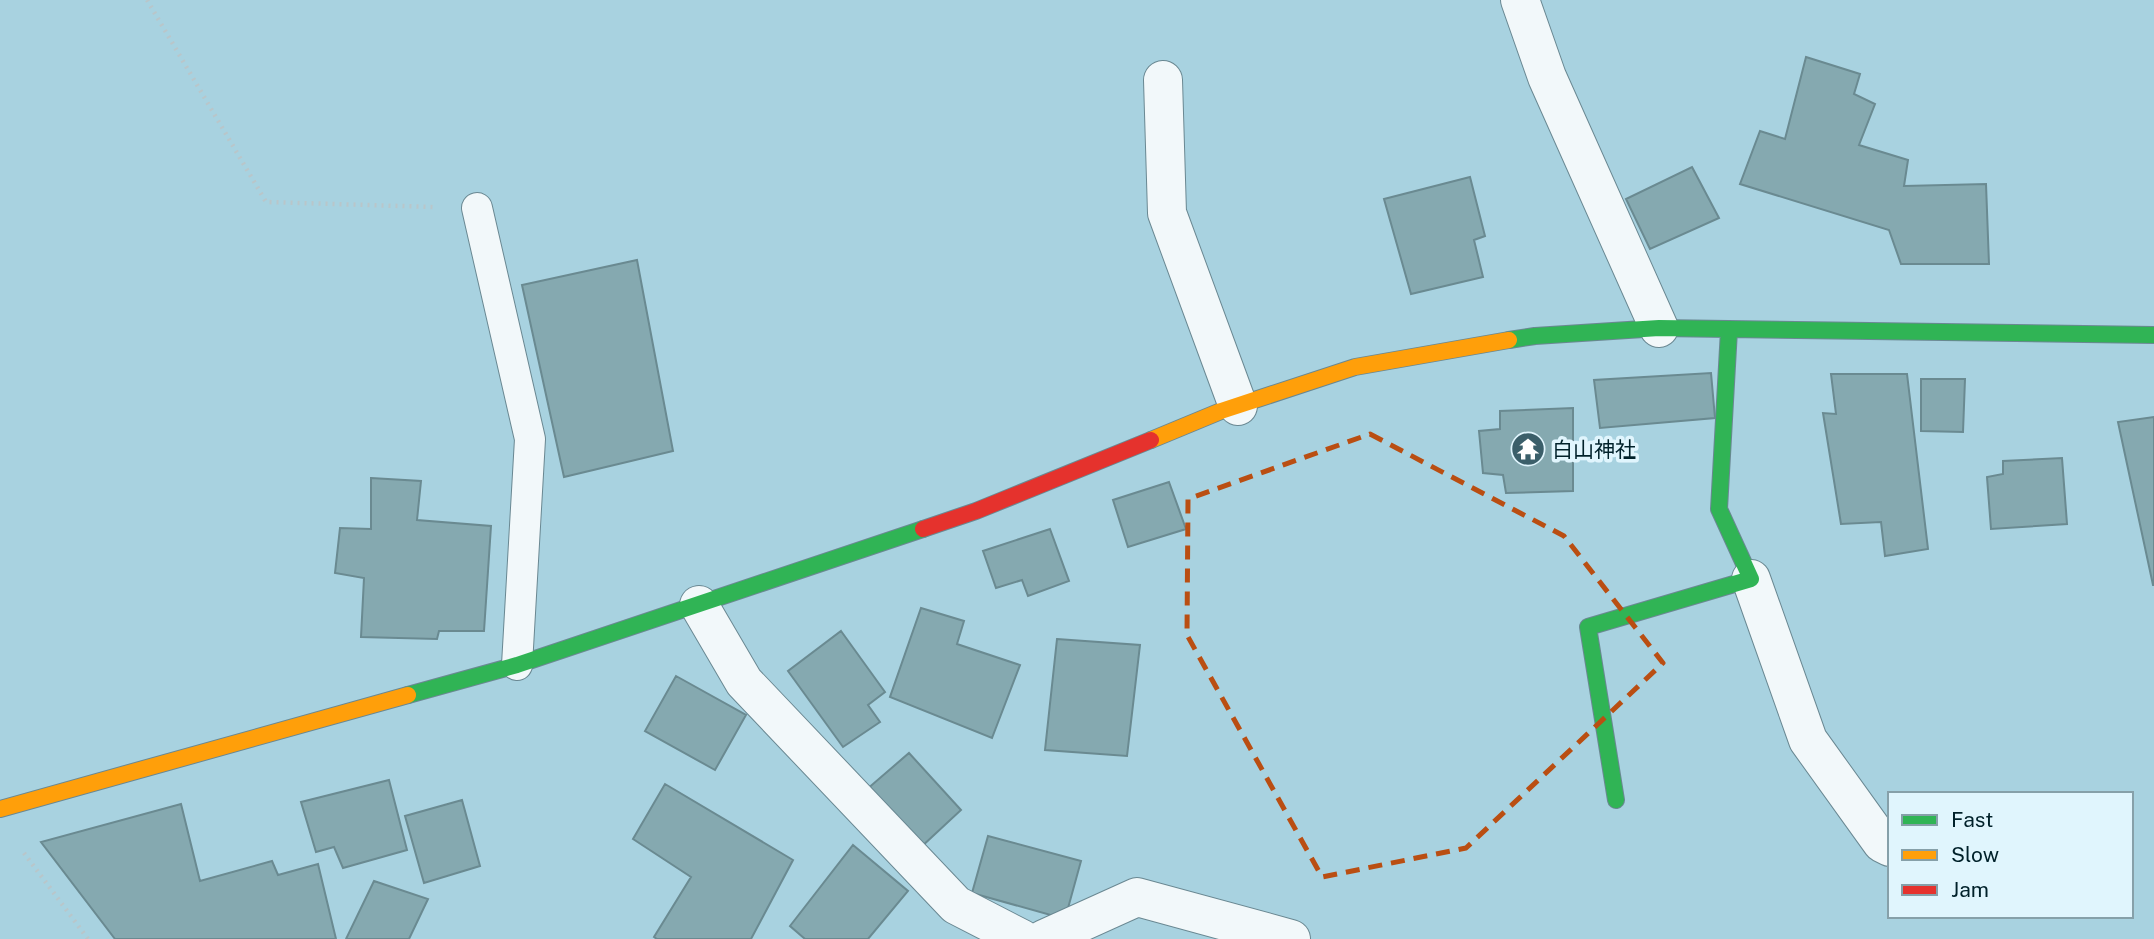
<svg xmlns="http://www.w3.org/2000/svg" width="2154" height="939" font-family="'Public Sans','Noto Sans JP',sans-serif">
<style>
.building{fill:#85a9b0;stroke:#6a8a91;stroke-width:2}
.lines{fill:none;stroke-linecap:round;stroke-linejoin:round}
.lane-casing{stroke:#6a8892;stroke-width:32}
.street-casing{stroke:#6a8892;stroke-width:40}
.fast-casing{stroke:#6a8892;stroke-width:18}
.slow-casing{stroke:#6a8892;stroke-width:18}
.jam-casing{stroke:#6a8892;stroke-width:18}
.path{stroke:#b9c6ca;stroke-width:4.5;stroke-dasharray:2 5;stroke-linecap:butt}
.lane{stroke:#f2f8fa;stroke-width:30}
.street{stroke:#f2f8fa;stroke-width:38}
.fast{stroke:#30b455;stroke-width:16}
.slow{stroke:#ff9f0a;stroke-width:16}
.jam{stroke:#e5322d;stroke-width:16}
.marked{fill:none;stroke:#ba4e12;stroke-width:5;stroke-dasharray:14 9;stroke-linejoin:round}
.labels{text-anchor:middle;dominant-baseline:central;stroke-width:7;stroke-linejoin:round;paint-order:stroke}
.poi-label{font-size:21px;fill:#00212a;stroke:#e0f5fd;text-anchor:start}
</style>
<rect width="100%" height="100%" fill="#a8d2e0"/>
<path class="building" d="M1806 57 1860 74 1854 94 1875 104 1859 145 1908 160 1904 186 1986 184 1989 264H1901L1889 230 1740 184 1760 131 1785 139Z
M1692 167 1719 218 1650 249 1626 199Z
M1470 177 1485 236 1474 240 1483 277 1411 294 1384 199Z
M637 260 673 451 564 477 522 285Z
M1711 373 1715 418 1600 428 1594 380Z
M1831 374H1907L1928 549 1885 556 1881 522 1841 524 1823 413 1836 414Z
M1921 379H1965L1963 432 1921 431Z
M1573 408V491L1506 493 1503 475 1483 473 1479 431 1500 429V411Z
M2154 417V585H2153L2118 422Z
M2062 458 2067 524 1991 529 1987 477 2003 474V461Z
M371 478 421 481 417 520 491 526 484 631H439L437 639 361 637 364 578 335 573 340 528 371 529Z
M1169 482 1186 529 1128 547 1113 500Z
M1050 529 1069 581 1028 596 1022 580 996 588 983 551Z
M921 608 964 621 957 644 1020 665 992 738 890 697Z
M841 631 885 692 868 705 880 722 843 747 788 671Z
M1057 639 1140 645 1127 756 1045 750Z
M676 676 746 715 715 770 645 731Z
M909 753 961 810 920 848 866 790Z
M389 780 407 850 343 868 334 847 316 852 301 802Z
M665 784 793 860 751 939H657L654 937 691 877 633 839Z
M462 800 480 866 424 883 405 816Z
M181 804 200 881 272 861 278 875 318 864 336 939H115L41 842Z
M988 836 1081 861 1065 919 972 893Z
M853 845 908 891 868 939H805L790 926Z
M374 881 428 899 409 939H346Z"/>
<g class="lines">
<g class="lane-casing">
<path id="lane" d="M477 208 530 439 517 665"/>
</g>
<g class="street-casing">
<path id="street" d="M1520 0 1547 77 1659 328
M1163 80 1167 213 1238 406
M1751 579 1808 740 1882 843 1890 847
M699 605 744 682 956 905 1022 939
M1044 939 1137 897 1291 939"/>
</g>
<g class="fast-casing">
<path id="fast" d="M1509 340 1535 336 1659 328 2154 335
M408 695 517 665 923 529
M1616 800 1588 627 1751 579 1719 509 1729 330"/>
</g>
<g class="slow-casing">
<path id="slow" d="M1151 440 1221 411 1355 367 1509 340
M0 809 408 695"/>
</g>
<g class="jam-casing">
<path id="jam" d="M923 529 976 511 1151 440"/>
</g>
<path class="path" d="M147 0 266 202 434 207
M24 853 88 939"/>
<use href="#lane" class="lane"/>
<use href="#street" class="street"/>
<use href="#fast" class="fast"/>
<use href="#slow" class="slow"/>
<use href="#jam" class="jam"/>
</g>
<path class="marked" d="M1370 434 1564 536 1663 663 1466 848 1322 877 1187 635 1188 499Z"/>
<defs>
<g id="temple-disc" transform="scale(1.75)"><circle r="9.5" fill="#3b5f6a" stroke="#e0f5fd"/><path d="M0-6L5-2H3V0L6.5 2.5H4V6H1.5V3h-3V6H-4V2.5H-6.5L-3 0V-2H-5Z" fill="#fff"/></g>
</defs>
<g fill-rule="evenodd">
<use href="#temple-disc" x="1528" y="449"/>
</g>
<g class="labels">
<g class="poi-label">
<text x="1552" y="449">白山神社</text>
</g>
</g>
<rect x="1888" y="792" width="245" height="126" fill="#e0f5fd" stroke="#86a0a9" stroke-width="2"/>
<rect x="1902" y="815" width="35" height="10" fill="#30b455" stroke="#86a0a9" stroke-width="2"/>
<text x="1951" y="827" font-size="21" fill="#00212a">Fast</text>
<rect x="1902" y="850" width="35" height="10" fill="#ff9f0a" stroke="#86a0a9" stroke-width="2"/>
<text x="1951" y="862" font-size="21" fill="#00212a">Slow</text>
<rect x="1902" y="885" width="35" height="10" fill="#e5322d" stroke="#86a0a9" stroke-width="2"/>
<text x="1951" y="897" font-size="21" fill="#00212a">Jam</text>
</svg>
